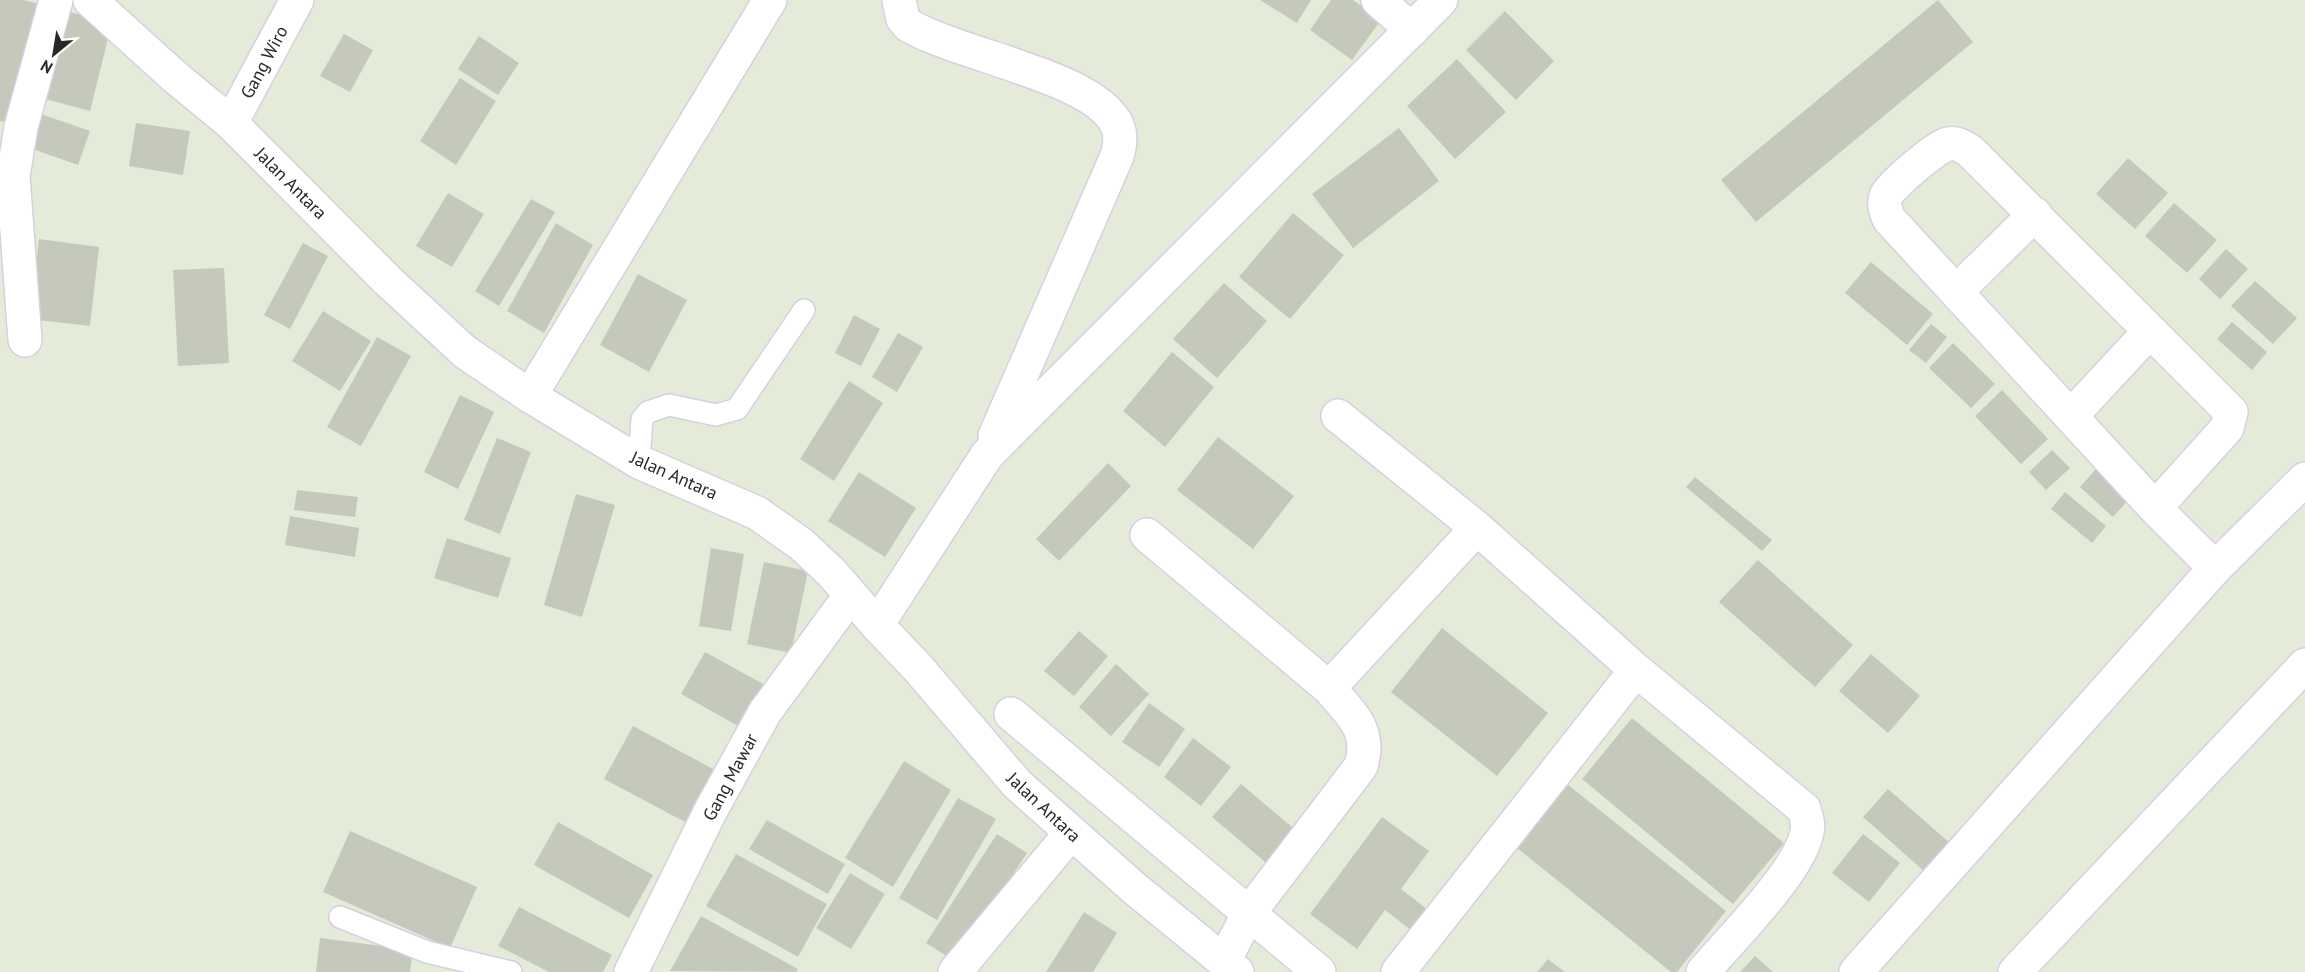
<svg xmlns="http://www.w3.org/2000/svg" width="2305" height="972" font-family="'PT Sans',sans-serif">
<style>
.building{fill:#c4c9bc}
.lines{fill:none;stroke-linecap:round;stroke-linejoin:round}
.lane-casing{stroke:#dacee1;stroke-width:24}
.street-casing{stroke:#dacee1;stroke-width:36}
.secondary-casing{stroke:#dacee1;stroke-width:36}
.lane{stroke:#fff;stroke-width:21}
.street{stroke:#fff;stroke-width:33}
.secondary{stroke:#fff;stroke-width:33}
.labels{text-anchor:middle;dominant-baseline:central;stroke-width:6;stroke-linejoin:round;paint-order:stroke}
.street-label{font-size:18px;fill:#282828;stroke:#fff}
</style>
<rect width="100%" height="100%" fill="#e4ebd9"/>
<path class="building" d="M0 0H24L39 4 5 122 0 121Z
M1260 0H1311L1297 23Z
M1331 0H1353L1381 20 1352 60 1310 30Z
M1938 0 1973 42 1756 222 1721 180Z
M60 10 112 22 90 111 38 97Z
M1505 11 1554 61 1516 100 1466 50Z
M344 34 373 50 350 92 320 76Z
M479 36 519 63 498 95 458 69Z
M1457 59 1506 112 1455 159 1407 106Z
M460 78 496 101 456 165 420 141Z
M38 113 90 131 78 165 27 147Z
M136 123 190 131 183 175 129 166Z
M1399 128 1439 181 1353 248 1312 194Z
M2128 158 2168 193 2135 229 2096 194Z
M448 193 484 214 452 267 416 246Z
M531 199 555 212 499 306 475 291Z
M2174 203 2217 240 2187 273 2145 236Z
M1293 213 1344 255 1290 319 1239 277Z
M556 223 593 245 544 333 507 311Z
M39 239 99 247 90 326 30 319Z
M303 243 328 256 290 329 264 315Z
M2226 249 2248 269 2220 299 2199 279Z
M1871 262 1933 314 1907 345 1845 293Z
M224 268 229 363 178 366 173 270Z
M638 274 687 300 649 372 600 345Z
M2255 281 2297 318 2273 344 2231 306Z
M1224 283 1267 321 1217 378 1173 339Z
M323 311 371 341 340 391 292 361Z
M854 315 880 329 861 366 835 353Z
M2232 322 2267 352 2252 370 2217 339Z
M1931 324 1947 337 1926 363 1909 350Z
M898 333 923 347 897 392 872 377Z
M377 337 411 356 361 446 327 427Z
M1953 343 1995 384 1971 408 1929 368Z
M1172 352 1214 387 1165 447 1123 411Z
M849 381 883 403 834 481 800 459Z
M2002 390 2048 439 2021 464 1975 416Z
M460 395 494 412 458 489 424 472Z
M1218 437 1294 496 1253 549 1177 490Z
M497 438 531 452 500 534 464 520Z
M2052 450 2070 468 2046 490 2029 472Z
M1108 463 1131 486 1059 561 1036 539Z
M2097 468 2131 497 2113 517 2080 487Z
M859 472 916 508 885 557 828 521Z
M1695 477 1772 540 1762 551 1686 487Z
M297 490 358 497 355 517 294 510Z
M2065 492 2106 526 2092 543 2051 509Z
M576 494 615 505 582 617 544 605Z
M290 516 359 528 355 557 285 545Z
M447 538 511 558 498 598 434 578Z
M711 548 744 554 731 631 699 626Z
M1758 560 1853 645 1815 687 1719 602Z
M764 562 808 571 791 653 747 644Z
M1442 628 1548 713 1497 776 1391 692Z
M1079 631 1108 656 1074 696 1044 671Z
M705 652 772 689 749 732 681 694Z
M1871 654 1920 696 1888 733 1839 691Z
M1116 664 1149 694 1111 736 1079 707Z
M1149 703 1185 729 1159 767 1122 742Z
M1632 718 1784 843 1733 904 1582 779Z
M633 726 715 770 687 823 604 779Z
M1193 738 1231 767 1201 806 1164 777Z
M904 761 951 790 893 887 845 858Z
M1562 780 1726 911 1677 972H1671L1511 843Z
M1241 784 1299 833 1271 867 1212 817Z
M1888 789 1951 844 1926 873 1863 817Z
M958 798 996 819 937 920 899 898Z
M1382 817 1429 851 1401 889 1436 916 1420 937 1385 910 1357 949 1310 914Z
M767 820 845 864 828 894 749 849Z
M558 822 653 875 629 918 534 865Z
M350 831 477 887 450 948 323 892Z
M997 834 1027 853 956 962 926 943Z
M1863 834 1900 863 1869 902 1832 873Z
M736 854 827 904 798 957 706 906Z
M850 873 885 894 851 949 816 928Z
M519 907 612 955 603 972H549L498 946Z
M1084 912 1117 933 1093 972H1046Z
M701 916 798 969 796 972 670 971Z
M320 938 413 950 410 972H316Z
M1755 956 1773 972H1740Z
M1548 959 1565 972H1537Z"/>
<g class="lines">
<g class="lane-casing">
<path id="lane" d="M639 462 642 419 648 412 669 405 716 415 737 409 804 310
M340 917 427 952 511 972"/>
</g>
<g class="street-casing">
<path id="street" d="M899 0 903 19 908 25C957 54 1082 75 1112 117 1122 129 1121 142 1117 156L995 436
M1378 0 1412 30
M231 123 297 0
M1956 292 2035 214
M25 340 13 176 21 127 56 0
M530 396 770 0
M1338 416 1477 528 1636 670 1804 809C1806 817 1809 823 1807 832 1800 871 1730 940 1703 972
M2071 416 2150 331
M2155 508 2227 428 2231 412 1970 151C1963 147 1957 142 1948 144 1936 147 1890 186 1886 196 1883 204 1886 212 1889 219L2155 508 2215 568
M1147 535 1329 688
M877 625 987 455 1441 0
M1011 714 1319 972
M1224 961 1249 913 1361 766C1372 730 1351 714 1329 688L1477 528
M631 972 711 810 765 712 850 596
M955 972 1071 833
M1398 972 1636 670
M1856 972 2215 568 2305 479
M2015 972 2305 665"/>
</g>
<g class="secondary-casing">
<path id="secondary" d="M90 0 175 77 231 123 387 280 465 352 530 396 639 462 757 513 801 544 832 573 877 625 918 668 1017 784 1134 888 1237 972"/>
</g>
<use href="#lane" class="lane"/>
<use href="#street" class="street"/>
<use href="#secondary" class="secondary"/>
</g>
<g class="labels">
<g class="street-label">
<text transform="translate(264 62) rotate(-62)">Gang Wiro</text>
<text transform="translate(291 183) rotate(45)">Jalan Antara</text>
<text transform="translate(674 475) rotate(24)">Jalan Antara</text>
<text transform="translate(730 777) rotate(-62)">Gang Mawar</text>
<text transform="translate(1044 807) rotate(43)">Jalan Antara</text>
</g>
</g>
<g transform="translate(54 54) rotate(210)" stroke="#ffffff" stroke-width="4.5" paint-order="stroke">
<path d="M0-4.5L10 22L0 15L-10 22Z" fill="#282828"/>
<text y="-9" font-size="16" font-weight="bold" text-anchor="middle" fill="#282828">N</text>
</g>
</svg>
